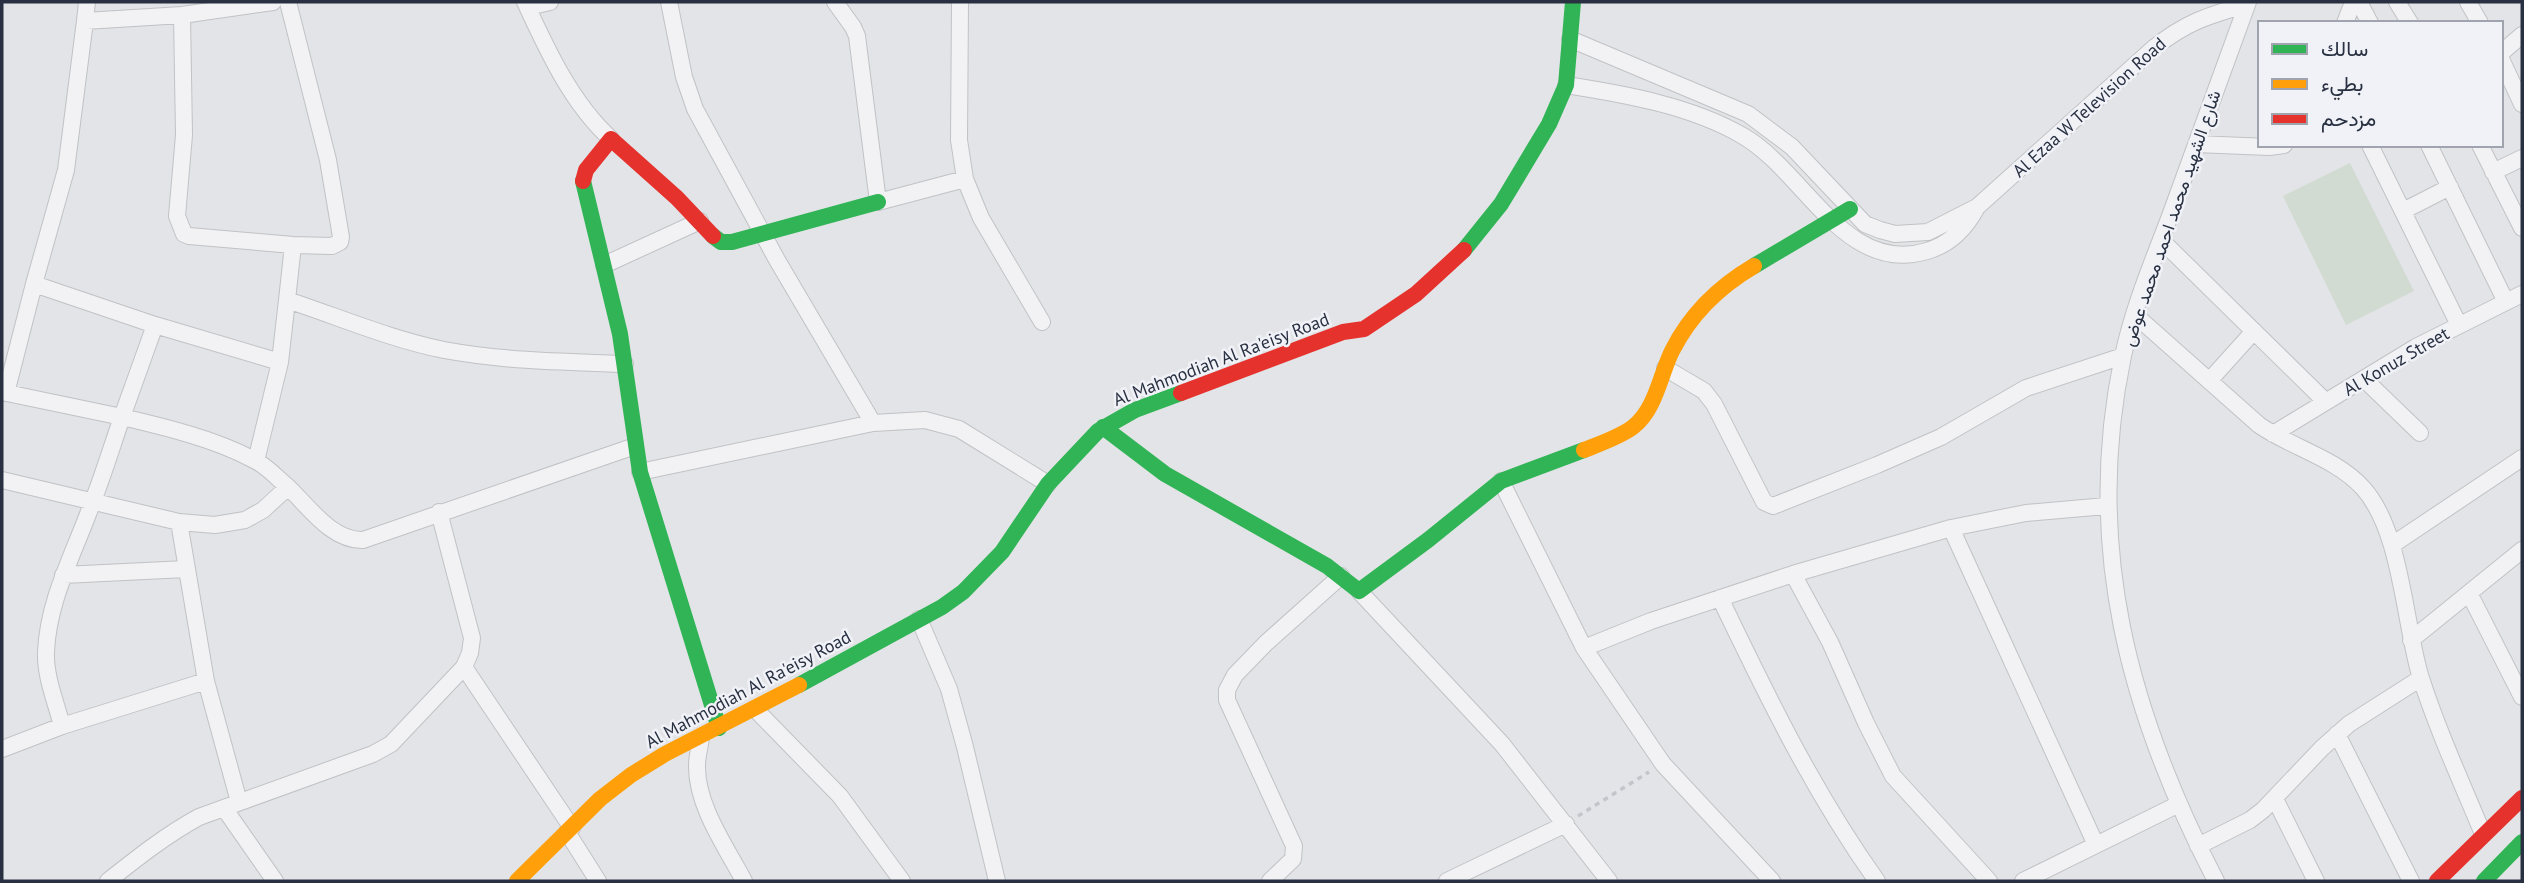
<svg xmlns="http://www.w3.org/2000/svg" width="2524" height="883" font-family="'PT Sans',Vazirmatn,sans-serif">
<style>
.green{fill:#d2dbd2}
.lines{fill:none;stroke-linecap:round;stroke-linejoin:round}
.street-casing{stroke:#c0c2c5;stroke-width:18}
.path{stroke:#c4c5cb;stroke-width:3.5;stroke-dasharray:5 5;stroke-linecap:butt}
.street{stroke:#f2f2f4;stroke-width:16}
.fast{stroke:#30b455;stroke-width:16}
.slow{stroke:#ff9f0a;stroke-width:16}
.jam{stroke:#e5322d;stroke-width:16}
.labels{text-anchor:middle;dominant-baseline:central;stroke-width:5;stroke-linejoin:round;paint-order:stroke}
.street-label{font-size:18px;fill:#283041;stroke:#f0f2f7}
</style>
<rect width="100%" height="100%" fill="#e2e4e7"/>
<path class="green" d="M2350 163 2414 291 2346 325 2283 196Z"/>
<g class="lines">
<g class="street-casing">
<path id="street" d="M288 2 328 160 341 237 340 242 332 246 293 245
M525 2C547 50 572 104 611 139
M669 2 684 77 695 109 777 260 873 423
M835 2 853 27 857 36 878 202 965 179
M960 2 959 140 965 179 981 218 1042 322
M2359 2 2370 23
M2397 2 2410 23
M2468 2 2480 23
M528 7 550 2
M182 15 273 2
M85 21 87 2
M2345 23 2353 2
M1570 39 1748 114 1792 147 1865 224 1880 230 1895 234 1928 232 1977 207 2155 47C2188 21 2208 16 2247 4
M2501 53 2522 35
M2501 59 2522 104
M1566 85C1624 94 1692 106 1743 136 1804 171 1845 276 1927 251 1951 244 1966 228 1977 207
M2196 144 2269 147 2284 145
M2370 145 2459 325
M2429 145 2506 302
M2480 145 2522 228
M2493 172 2522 158
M2403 211 2450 187
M2161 240 2326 402
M604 265 700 221
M34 284 66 170 85 21 182 15 184 135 177 216 184 234 189 236 293 245 287 300
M2135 315 2259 425C2292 448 2336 458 2363 488 2401 530 2404 620 2420 675 2437 729 2461 781 2483 834
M155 325 280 362 256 461
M280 362 287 300C339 317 390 339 444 350 504 361 564 362 625 364
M1665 368 1704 391 1714 404 1764 502 1773 506 1877 465 1941 437 2026 388 2123 356
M2364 379 2420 433
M2209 381 2254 331
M2 392 122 417 155 325 34 284 6 393
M2273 434 2416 347 2522 294
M640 472 873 423 925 420 959 429 1048 484
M2 480 179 522 215 525 245 520 263 510 288 487C309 507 332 541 363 540L635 446
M1501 481 1584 648
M179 522 206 681 239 802
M1951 528 2096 845
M2392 545 2522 458
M1793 574 1830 642 1866 723 1893 776 1989 881
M63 575 186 569
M1359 591 1502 744 1609 881
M2469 593 2522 697
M1720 598C1767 696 1814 793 1877 881
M919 619 949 689 965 747 997 881
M2411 640 2522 550
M464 667 572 828
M755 709 840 796 902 881
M62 726C56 702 45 677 46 652 48 603 71 559 88 514 101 482 111 449 122 417 165 427 215 439 254 460 267 466 277 478 288 487
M2337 734 2411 881
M701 737C700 746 697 756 697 765 696 805 726 847 744 881
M2 749 62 726 206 681
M2275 799 2316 881
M224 808 275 881
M567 832 598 881
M2198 846 2250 820 2263 810 2322 748 2349 724 2421 678
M108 881C137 858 166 835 199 817L373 754 391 744 464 667 470 653 472 638 439 512
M1270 881 1293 859 1294 846 1227 700V690L1235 675 1266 643 1341 576
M1447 881 1566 824
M1772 881 1663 764 1584 648 1651 621 1793 574 1951 528 2026 513 2106 506
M2023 881 2179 804
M2216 881C2129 713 2083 545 2123 356 2133 308 2153 261 2170 216 2196 144 2222 73 2248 2"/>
</g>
<path class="path" d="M1578 816 1649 772"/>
<use href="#street" class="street"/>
<path class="fast" d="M583 181 620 334 640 472 719 728
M713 236 721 242H732L878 202
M1464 250 1501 204 1549 124 1566 85 1573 2
M1754 266 1850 209
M1103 427 1165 474 1327 566 1359 591 1428 540 1501 481 1584 450
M799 685 942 607 963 592 1002 552 1048 484 1098 431 1135 410 1181 393
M2484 881 2522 842"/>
<path class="slow" d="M1584 450C1599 444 1620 437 1633 427 1656 409 1660 375 1672 351 1690 315 1720 286 1754 266
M517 881 600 799 631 775 665 754 799 685"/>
<path class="jam" d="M583 181 586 170 611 139 677 198 713 236
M1181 393 1343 332 1364 329 1416 294 1464 250
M2437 881 2522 798"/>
</g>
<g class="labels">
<g class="street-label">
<text transform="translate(2089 107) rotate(-42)">Al Ezaa W Television Road</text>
<text transform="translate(2171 218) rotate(-71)">شارع الشهيد محمد احمد محمد عوض</text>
<text transform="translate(1221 359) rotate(-21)">Al Mahmodiah Al Ra'eisy Road</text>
<text transform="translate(2396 361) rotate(-30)">Al Konuz Street</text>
<text transform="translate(748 689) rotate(-28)">Al Mahmodiah Al Ra'eisy Road</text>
</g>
</g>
<rect width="2524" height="883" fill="none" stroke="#283041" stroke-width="7"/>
<rect x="2258" y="21" width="245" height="126" fill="#f0f2f7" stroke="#a0a4ae" stroke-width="2"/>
<rect x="2272" y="44" width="35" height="10" fill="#30b455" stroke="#a0a4ae" stroke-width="2"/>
<text x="2321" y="56" font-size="21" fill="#283041">سالك</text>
<rect x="2272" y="79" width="35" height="10" fill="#ff9f0a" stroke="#a0a4ae" stroke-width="2"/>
<text x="2321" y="91" font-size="21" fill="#283041">بطيء</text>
<rect x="2272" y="114" width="35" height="10" fill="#e5322d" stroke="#a0a4ae" stroke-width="2"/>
<text x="2321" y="126" font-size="21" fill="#283041">مزدحم</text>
</svg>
